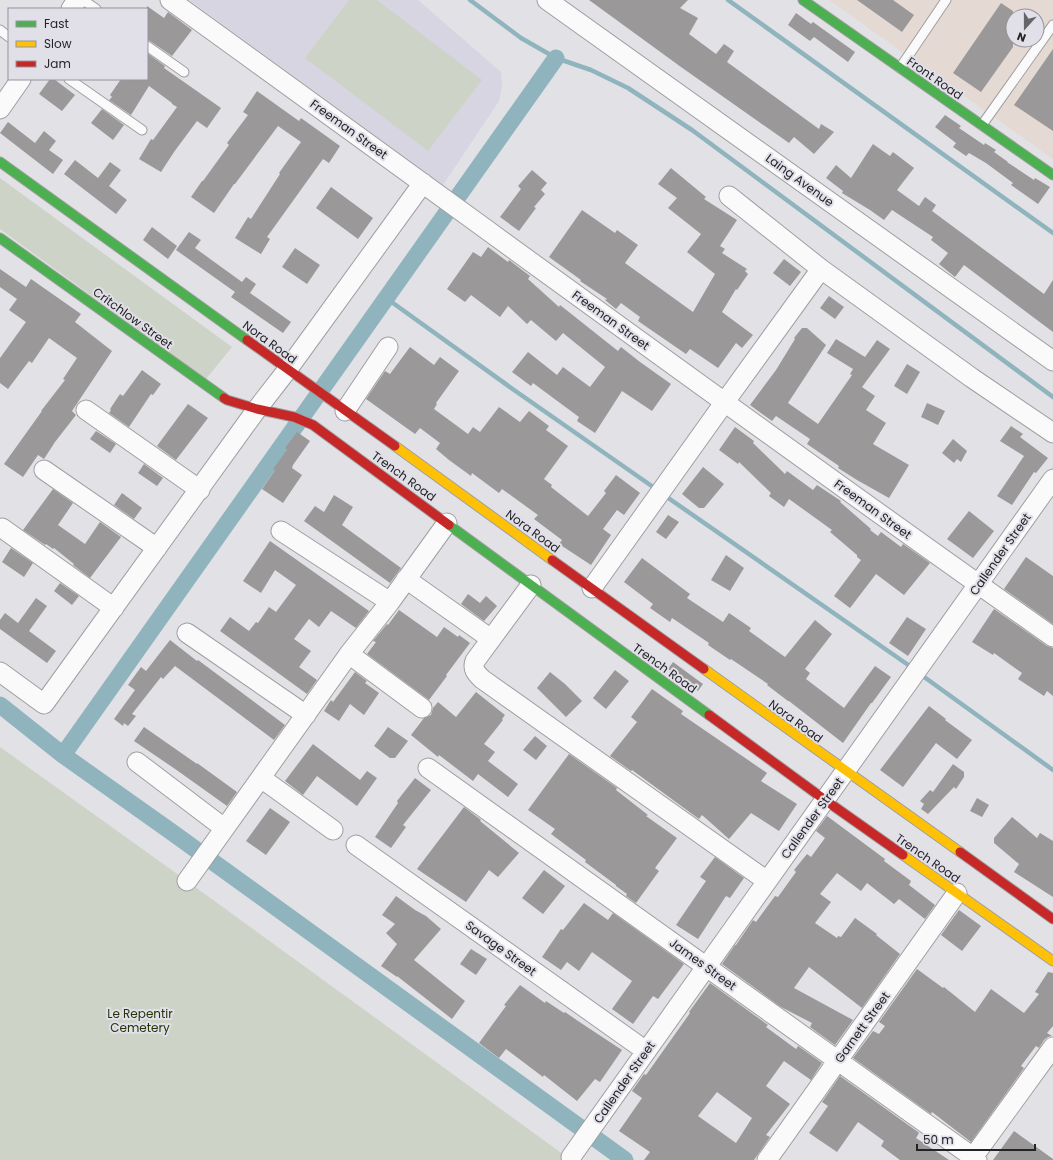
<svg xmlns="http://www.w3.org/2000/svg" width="1053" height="1160" font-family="Poppins,sans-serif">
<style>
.industrial{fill:#e5d9d4;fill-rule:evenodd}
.built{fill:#d7d5e1}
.green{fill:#cdd3c7}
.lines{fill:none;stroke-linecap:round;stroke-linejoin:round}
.stream{stroke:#8fb4be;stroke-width:4.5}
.canal{stroke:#8fb4be;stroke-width:17}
.building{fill:#9a9899;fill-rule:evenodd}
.lane-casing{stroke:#9f9fa2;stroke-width:11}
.street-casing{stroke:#9f9fa2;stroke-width:21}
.fast-casing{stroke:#9f9fa2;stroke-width:11}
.slow-casing{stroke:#9f9fa2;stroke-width:11}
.jam-casing{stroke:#9f9fa2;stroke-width:11}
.lane{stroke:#fbfafb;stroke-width:9}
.street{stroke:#fbfafb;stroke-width:19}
.fast{stroke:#4caf50;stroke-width:9}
.slow{stroke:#ffc107;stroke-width:9}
.jam{stroke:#c62828;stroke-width:9}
.labels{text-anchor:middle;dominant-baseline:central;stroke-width:4;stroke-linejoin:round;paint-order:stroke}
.street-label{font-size:12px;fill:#242427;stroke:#e1dfe8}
.park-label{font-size:12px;fill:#253507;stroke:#e1dfe8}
</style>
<rect width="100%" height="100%" fill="#e2e1e6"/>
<path class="industrial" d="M829 0H1053V159ZM1013 16H1037V40H1013Z"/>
<path class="built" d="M189 0H418L501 72 502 86 499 101 443 185Z"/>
<path class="green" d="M349 0H377L482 80 428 151 305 58Z
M0 178 232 347 206 379 0 229Z
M0 747 187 881 571 1160H0Z"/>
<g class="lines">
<path class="stream" d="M470 0 521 38 556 58 591 70 628 88 692 130 1053 397
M728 0 1053 233
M386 298 514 390 656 489
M664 495 914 669
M920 674 1053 770"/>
<path class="canal" d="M0 705 63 755 173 833 625 1160
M63 755 556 58"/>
</g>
<path class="building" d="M589 0H688L680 8 698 18 689 34 716 54 724 44 734 51 727 62 819 129 821 124 834 132 814 154 794 137 789 143 681 67Z
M857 0H893L914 15 902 32Z
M1001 3 1013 11V47L981 92 953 73Z
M147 6 164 18 168 12 192 30 172 56 150 41 147 40Z
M796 13 811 24 813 22 855 52 848 62 814 37 810 41 788 25Z
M1053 49V131L1014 105Z
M147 53 165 66 164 68 221 108 207 128 197 121 174 152 161 172 139 159 151 139 153 140 177 107 172 104V103L149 86 131 115 109 100 112 97 110 95 121 79H147Z
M50 79H54L75 95 62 111 39 94Z
M257 91 299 121 301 118 340 146 329 163 323 159 267 237 270 239 261 254 235 238 248 217 251 219 280 174 279 173 301 142 278 126 235 184H234L214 213 191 197 202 181H203L229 145 227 143 248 115 243 112Z
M102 109 124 125 113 140 91 123Z
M945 115 961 126 959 128 984 145 985 143 996 150 994 152 1008 162H1007L1034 180 1035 178 1050 187 1038 204 1011 185 1013 183 986 163 969 153 966 156 953 147 956 143 935 127Z
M8 122 35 143 44 131 56 141 49 150 63 160 53 174 0 133Z
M873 144 890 156 893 152 914 168 897 190 919 206 925 197 936 205 932 211 1044 294 1053 280V332L964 265 955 277 939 264 948 253 931 240 933 237 892 210 884 220 870 210 842 193 843 191 826 178 836 165 851 178Z
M75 160 98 178 110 162 121 170 109 186 127 200 116 214 64 174Z
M671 168 706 197 704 199 737 220 720 246 725 249 722 253 747 269 745 271 748 274 737 290 736 289 722 312 753 335 742 348 736 343 718 368 690 349 686 354 638 321 640 317 621 303 616 309 605 300 607 299 580 281 581 280 549 257 582 210 615 233 617 230 638 245 625 263 693 312 715 274 687 252 701 234 668 208 677 198 658 184Z
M532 170 547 183 541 190 545 194 534 207 536 208 519 231 500 217 521 189 518 186Z
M331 187 373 218 358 239 316 208Z
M152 227 177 246 168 259 143 240Z
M189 232 201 240 195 248 242 282 246 277 256 284 250 293 291 322 283 333 231 297 235 292 176 250Z
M488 247 508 262 509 260 530 276 528 279 559 307 560 305 618 351 621 347 640 362 671 384 652 411 622 391 595 433 577 421 579 417 533 383 531 386 512 372 528 352 557 375 563 367 590 387 605 367 563 333 556 341 531 320 527 324 508 306 500 317 471 295 465 302 447 289 473 252 481 257Z
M295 248 320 265 307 284 282 267Z
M784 259 801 272 790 286 773 273Z
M0 269 26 287 31 279 81 314 75 322 112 351 72 411 76 415 55 442 44 459 38 455 23 477 4 464 42 411H41L65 380 63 379 77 358 49 338 32 363 29 361 8 389 0 383V358L26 322 9 310 17 299 0 287Z
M829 296 844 307 835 319 820 308Z
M802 328H807L826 345 788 403 818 424 852 375 850 374 853 369 827 353 836 339 865 357 877 340 890 349 862 387 875 396 866 410 886 423 873 444 909 465 889 498 857 480 838 468 839 466 807 444 810 439 776 416 772 421 750 405 776 370 795 339 794 338Z
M410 347 434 365 440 357 459 371 436 403 437 404 434 409 468 434 473 427 480 432 499 407 520 422 529 411 549 426 546 430 568 446 544 479 552 485 551 487 588 516 606 493 604 491 616 475 640 493 624 515 617 510 603 529 611 535 591 565 559 544 562 540 534 519 538 515 502 489 499 493 472 473 471 476 449 460 436 449 440 443 420 428 415 434 366 399 385 371 390 374Z
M907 364 920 372 907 394 894 386Z
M142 370 161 384 153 395 151 394 129 427 109 413 111 410 110 409 120 394 123 396Z
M927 403 945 411 938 425 921 417Z
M188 404 208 418 176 460 157 446Z
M1011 426 1023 434 1020 437 1048 458 1036 473 1034 472 1012 505 997 496 1024 456 1000 441Z
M735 427 754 441 753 443 785 474 787 471 813 490 817 485 841 501 840 502 871 529 870 530 878 536 881 532 901 547 903 544 930 563 904 595 876 574 850 608 834 596 861 560 857 557V555L830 532 832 530 789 499 784 507 769 496 771 493 739 462 738 464 719 450Z
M96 431 116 444 110 453 90 439Z
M297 432 310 441 293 465 292 468 302 475 283 503 262 489 275 470 273 469 287 450 285 448Z
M953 439 967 451 961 462 957 459 954 463 942 453Z
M144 464 163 478 157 486 138 473Z
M703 467 724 484 704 508H699L682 494Z
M53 489 73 503 58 525 85 544 100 522 121 537 90 578 73 565 74 564 54 548 53 549 46 544 45 545 23 530Z
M122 493 142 508 134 519 114 505Z
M334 495 353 507 342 525 401 568 390 583 304 521 315 506 324 512Z
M969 511 994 531 973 558 947 539Z
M668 515 679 522 666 539 656 532Z
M270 541 369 611 356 628 331 611 319 627 309 619 294 639 311 651 299 667 317 680 307 694 220 631 230 617 249 631 256 622 258 623 269 607 276 612 296 585 275 570 261 593 243 581Z
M11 548 33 563 24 577 2 562Z
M726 555 744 568 730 591 711 580Z
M1026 557 1053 576V624L1004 589Z
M642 558 690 594 687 598 723 622 729 613 751 628 749 631 785 657 815 620 832 634 805 669 810 673 806 679 844 708 875 666 891 677 872 703H871L843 743 789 701H788L767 685 768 684 731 659 730 660 708 645 709 643 678 622 672 618 670 622 650 608 653 604 624 582Z
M60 583 79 596 72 605 54 591Z
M468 594 480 603 486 596 497 606 484 621 461 604Z
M36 598 47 606 29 631 56 651 47 663 0 629V620L5 613 18 623Z
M994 609 1047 646 1053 648V696L1047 691 1044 696 1018 679 1022 673 994 653 993 655 972 642Z
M399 610 437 637 444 627 458 637 459 635 470 643 446 675 447 676 429 700 367 654 376 642 373 641 387 624 388 625Z
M907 617 926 629 908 656 889 643Z
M170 640 197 661 198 660 285 725 274 740 175 666 163 679 161 677 132 714 136 716 128 726 124 723 123 726 114 719 135 690 128 685 141 667 146 671Z
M673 662 703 684 698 691 668 669Z
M615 670 629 681 606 709 593 698Z
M355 672 367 681 365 683 379 693 364 715 350 704 339 721 324 711 331 700 333 702Z
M550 672 565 684 582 701 566 717 537 688Z
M652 689 683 711 681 714 767 773 761 781 797 804 779 831 751 813 729 839 702 815 699 819 632 770 631 771 610 756 637 722 631 717Z
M476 692 505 715 502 719 503 720 484 744 495 752 488 761 518 784 508 797 478 774 473 781 439 755 438 757 411 735 424 718 431 715 433 708 438 702 456 717Z
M929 706 946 719 945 720 972 740 957 759 936 743 903 787 880 770Z
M144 727 197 764V763L237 792 227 806 178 771 134 741Z
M388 727 408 741 395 758H390L374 746Z
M535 736 547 746 536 760 523 750Z
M313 744 360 780 367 771 377 778 357 806 317 776 303 795 285 781Z
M569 754 617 788 616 790 648 815 646 816 677 838 655 868 659 871 636 903 626 896 627 894 616 886V885L585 862 586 860 551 834 555 829 528 810Z
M953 764 964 772V777L956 789 954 787 928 814 921 809 924 804 920 801 930 790 933 792Z
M415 778 431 790 403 825 406 827 391 848 375 837 398 803 397 801Z
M977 798 989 805 982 817 970 811Z
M464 807 481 820 480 821 519 853 498 877 489 870 466 902 417 869Z
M270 808 290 822 266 855 246 841Z
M827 816 885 859 884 861 911 881 909 885 935 905 925 919 899 899 894 904 867 883 861 891 837 873 820 894 831 902 815 923 837 938 838 936 841 937 855 918 877 934 876 935 900 954 862 1008 809 967 794 988 853 1020 835 1045 810 1027 812 1023 781 1007 722 964 735 945H736L753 920 756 922 775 896 778 897 796 872 794 870 807 854 811 857 825 838 816 831Z
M1012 817 1037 838 1040 833 1053 841V897L1014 872 1019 864 994 843V838Z
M715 857 744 878 730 898 726 896 698 939 676 925 706 881 700 877Z
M544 870 565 886 543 914 522 898Z
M396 896 415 910 426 916 441 929 414 960 465 1001 452 1019 397 976V977L381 966 397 944 386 933 395 924 382 915Z
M584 903 608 920 613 913 684 964 658 999 653 996 633 1024 612 1009 632 981 592 952 579 971 567 962 561 970 542 957 561 929 563 930Z
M959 910 981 926 962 951 941 935Z
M471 949 487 959 476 975 460 964Z
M917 969 943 988 944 987 975 1012 991 989 1024 1013 1039 994 1035 992 1048 972 1053 973V1026L1047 1033 1052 1036 1048 1037 1044 1040 1039 1048 1036 1046 1021 1066 1024 1068 971 1142 932 1112 931 1114 853 1058 873 1031 879 1034 885 1026 879 1022Z
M710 983 768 1025 766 1027 796 1049 798 1046 822 1063 811 1080 784 1061 766 1086 790 1104 766 1135 770 1137 754 1160H644L650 1152 619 1131 642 1098 632 1091 644 1074 646 1075 690 1013 689 1012ZM717 1092 752 1118 736 1143 698 1116Z
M520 985 545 1003 546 1001 564 1013 565 1012 581 1023 622 1050 600 1082 595 1079 577 1101 544 1075 543 1077 506 1049 499 1058 479 1043 506 1006 504 1005Z
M840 1076 918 1132 919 1133 916 1138 949 1160H900L881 1146 884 1141 858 1122 837 1152 809 1133 828 1106 822 1102Z
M1014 1131 1053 1159V1160H993Z"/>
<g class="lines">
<g class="lane-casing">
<path id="lane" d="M83 0 96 9
M0 30 9 37
M147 46 184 72
M900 68 946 0
M69 79 142 130
M982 125 1053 25"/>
</g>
<g class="street-casing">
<path id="street" d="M170 0C464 212 756 428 1053 637
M547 0 1053 361
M71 9 77 0
M0 109 21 79
M729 196 821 269 972 378 1053 433
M86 410 200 490
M345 411 388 347
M44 470 157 548
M2 528 114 608
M281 531 390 602
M406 579 491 639
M531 585 475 661C472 669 476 673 482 679L767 881
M592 588 724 403 821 269
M187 633 306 715
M349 654 422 708
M0 672 44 704 257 409 288 369 423 183
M137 762 224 828
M428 768 977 1160
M261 778 333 830
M356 845 646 1051
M187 881 349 654 390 602 447 523
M571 1157 1053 479
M767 1160 957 893
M971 1160 1053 1047"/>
</g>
<g class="fast-casing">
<path id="fast" d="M803 0 1053 175
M0 162 247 340
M0 238 224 398
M449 525 709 715"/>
</g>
<g class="slow-casing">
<path id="slow" d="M395 446 552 560
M704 669 960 852
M903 855 1053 961"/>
</g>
<g class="jam-casing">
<path id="jam" d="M247 340 395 446
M224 398 227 400 257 409 294 417 313 425 449 525
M552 560 704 669
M709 715 825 800 903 855
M960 852 1053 919"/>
</g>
<use href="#lane" class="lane"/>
<use href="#street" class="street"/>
<use href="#fast" class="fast"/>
<use href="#slow" class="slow"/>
<use href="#jam" class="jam"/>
</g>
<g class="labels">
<g class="street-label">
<text transform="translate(935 78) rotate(35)">Front Road</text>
<text transform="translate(349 129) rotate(36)">Freeman Street</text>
<text transform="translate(800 180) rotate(36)">Laing Avenue</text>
<text transform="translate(133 318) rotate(36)">Critchlow Street</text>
<text transform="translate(611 320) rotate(36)">Freeman Street</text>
<text transform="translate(270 342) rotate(36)">Nora Road</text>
<text transform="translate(404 476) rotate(36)">Trench Road</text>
<text transform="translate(873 509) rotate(36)">Freeman Street</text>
<text transform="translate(533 531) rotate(36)">Nora Road</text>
<text transform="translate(1000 554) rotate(-55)">Callender Street</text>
<text transform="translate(665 668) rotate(36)">Trench Road</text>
<text transform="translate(796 721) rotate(36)">Nora Road</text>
<text transform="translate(812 818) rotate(-54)">Callender Street</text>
<text transform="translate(928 858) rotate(35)">Trench Road</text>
<text transform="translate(501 948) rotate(36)">Savage Street</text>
<text transform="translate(703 964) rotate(36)">James Street</text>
<text transform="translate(862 1027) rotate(-54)">Garnett Street</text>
<text transform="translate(624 1082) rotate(-55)">Callender Street</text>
</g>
<g class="park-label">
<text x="140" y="1013">Le Repentir<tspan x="140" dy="14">Cemetery</tspan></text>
</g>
</g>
<rect x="8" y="8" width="140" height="72" fill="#e1dfe8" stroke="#95949b"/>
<rect x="16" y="21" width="20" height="6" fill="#4caf50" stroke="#95949b"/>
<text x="44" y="28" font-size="12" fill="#242427">Fast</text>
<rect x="16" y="41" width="20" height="6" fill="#ffc107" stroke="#95949b"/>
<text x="44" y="48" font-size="12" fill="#242427">Slow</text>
<rect x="16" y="61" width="20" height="6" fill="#c62828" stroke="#95949b"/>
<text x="44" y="68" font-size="12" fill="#242427">Jam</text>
<g transform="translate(1025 28) rotate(201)"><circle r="19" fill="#e1dfe8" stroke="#95949b"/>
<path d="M0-3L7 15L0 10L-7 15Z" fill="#66666a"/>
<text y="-6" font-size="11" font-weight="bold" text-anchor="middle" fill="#242427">N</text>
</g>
<path d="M917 1144v6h118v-6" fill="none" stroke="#242427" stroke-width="2"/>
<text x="923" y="1144" font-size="12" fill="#242427" stroke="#e1dfe8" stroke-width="3" paint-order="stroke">50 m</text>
</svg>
